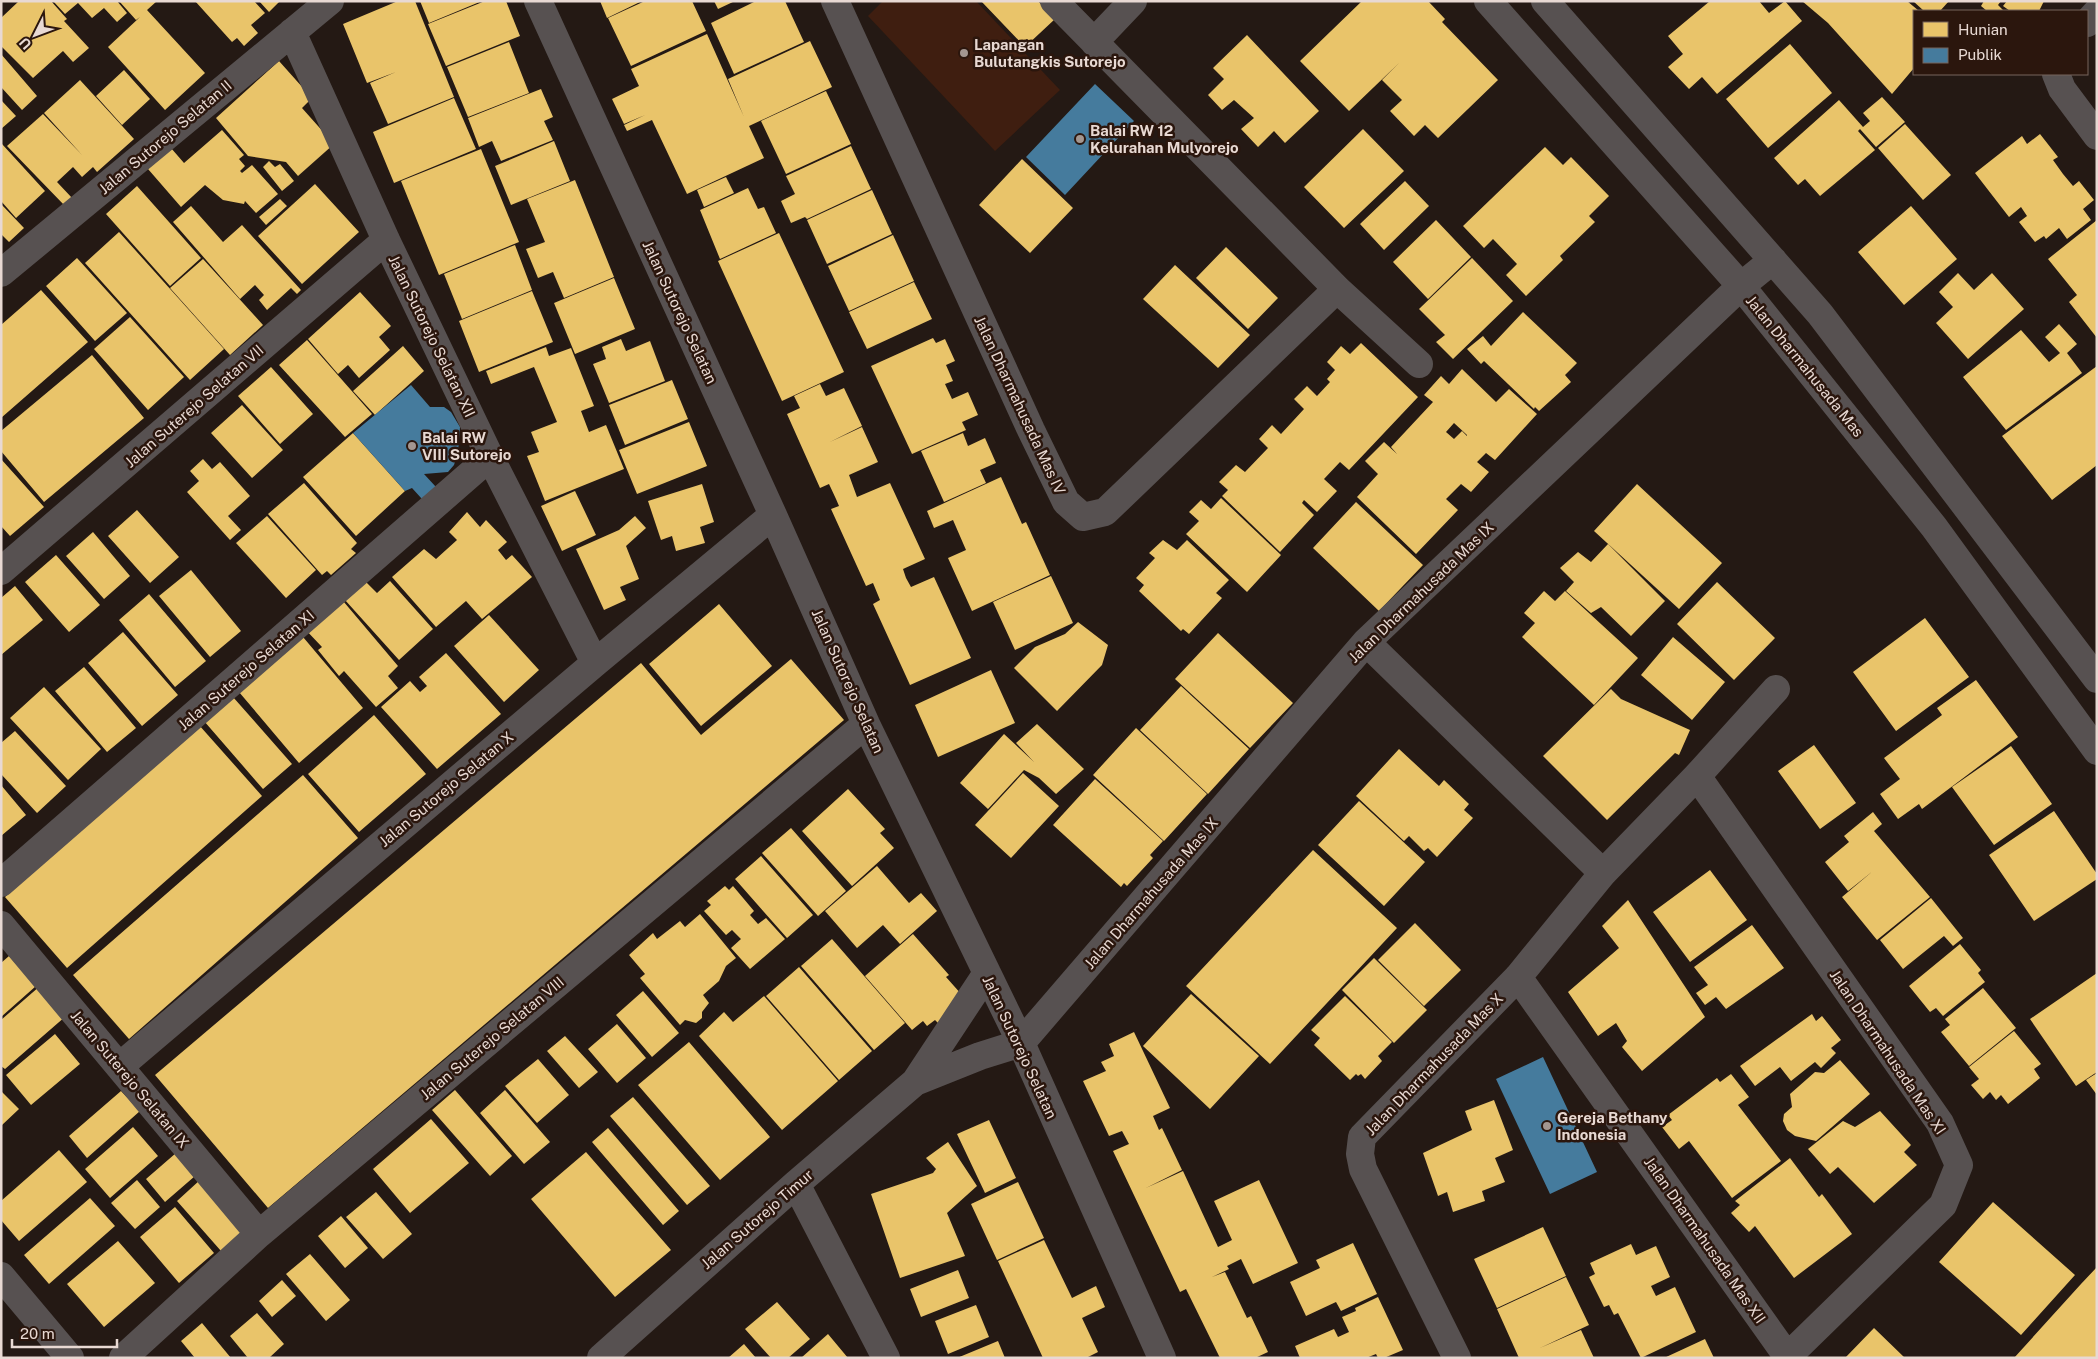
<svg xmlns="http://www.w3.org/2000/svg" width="2098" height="1359" font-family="'Public Sans',sans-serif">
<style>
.green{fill:#3f1e10}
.homes{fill:#e9c46a;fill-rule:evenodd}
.public{fill:#457b9d}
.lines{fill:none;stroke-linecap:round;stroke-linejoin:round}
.street{stroke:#575151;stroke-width:28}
.poi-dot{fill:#a39690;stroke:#2b160d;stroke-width:2}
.labels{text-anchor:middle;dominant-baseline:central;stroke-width:5;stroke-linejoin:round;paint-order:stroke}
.poi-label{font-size:15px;font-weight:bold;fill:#e8d9d3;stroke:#2b160d;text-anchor:start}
.street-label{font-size:15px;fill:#e8d9d3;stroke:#2b160d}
</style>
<rect width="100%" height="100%" fill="#241914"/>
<path class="green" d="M883 1H976L1060 90 995 151 868 16Z"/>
<path class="homes" d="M19 1H51L67 19 64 21 89 48 73 62 63 51 33 78 1 46V18Z
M53 1H117L127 13 117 22 104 8 92 18 78 3 65 14Z
M119 1H157L147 10 205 73 165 110 108 47 140 17 136 20Z
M195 1H254L265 13 251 25 258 33 244 46 237 38 232 42Z
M259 1H280L269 12Z
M398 1H415L454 97 388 124 370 83 396 72 367 83 343 24Z
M420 1H482L429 23Z
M485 1H506L520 36 446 66 428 24Z
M600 1H642L607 18Z
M645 1H692L706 31 631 66 608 18Z
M714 1H735L718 9Z
M756 1H785L804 42 734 74 711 23Z
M981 1H1038L1055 19 1025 47Z
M1362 1H1428L1445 19 1442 22 1498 80 1438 138 1425 125 1414 136 1390 111 1402 100 1382 80 1399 63 1349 111 1300 61Z
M1710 1H1759L1769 13 1785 1 1802 21 1717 94 1702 77 1689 89 1668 67 1683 54 1668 36Z
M1802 1H1907L1919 11H1914V68L1892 94 1828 23Z
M1913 1H1949L1940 11H1924Z
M1984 1H2001L1998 5 2004 11H1987L1981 6Z
M2007 1H2044L2039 11H2010L2003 6Z
M707 34 744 117 728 79 810 41 832 87 749 126 764 158 687 194 652 120 627 131 624 125 645 115 624 124 612 99 639 86 631 69Z
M1247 35 1319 111 1285 143 1274 131 1258 147 1241 129 1254 118 1234 100 1222 110 1208 95 1224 79 1213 68Z
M509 42 529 93 468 117 447 67Z
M1790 44 1832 93 1768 148 1726 99Z
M1 54 37 96 22 110 1 87Z
M279 61 312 98 302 108 334 144 298 176 286 162 248 156 216 118Z
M124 70 150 99 122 125 96 96Z
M80 80 134 139 97 172 93 167 82 177 73 167 57 182 73 199 65 206 7 146 43 114 83 156 44 113Z
M541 89 553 117 544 121 553 140 501 161 492 141 479 147 468 118Z
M826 91 851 144 786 174 761 121Z
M1882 97 1905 122 1876 147 1860 129 1858 131 1875 150 1820 196 1805 179 1798 185 1774 158 1839 100 1863 127 1870 121 1863 113Z
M454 98 476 149 394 183 373 132Z
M1 100 16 116 1 129Z
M1905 124 1951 175 1923 200 1878 148Z
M1363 129 1404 171 1344 228 1304 187Z
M222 130 244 155 239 159 245 166 240 171 242 173 252 165 278 194 256 213 245 201 244 204 223 200 205 185 181 207 148 169 171 148 184 163Z
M2040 134 2058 157 2053 160 2063 174 2073 186 2079 181 2094 200 2083 209 2091 220 2067 239 2059 228 2046 239 2044 236 2035 242 2019 222 2027 216 2021 207 2009 217 1975 173 2022 136 2027 144Z
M554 141 570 181 511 205 495 166Z
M2 144 45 191 16 218 1 201Z
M851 146 871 189 807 219 805 217 791 223 781 201 795 194 786 176Z
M1545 147 1563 165 1571 157 1609 196 1589 216 1595 222 1560 256 1563 260 1526 296 1506 275 1517 264 1493 239 1484 248 1463 226Z
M481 149 519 242 439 275 401 181Z
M1022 159 1073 208 1030 253 979 205Z
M269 161 275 167 280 164 294 181 282 191 263 167Z
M726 177 734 193 704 207 697 190Z
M575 180 614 277 564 298 553 272 538 278 526 249 545 242 527 199Z
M1405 181 1429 206 1384 250 1360 224Z
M315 184 359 232 302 284 258 236Z
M137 186 201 258 170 286 106 214Z
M748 188 758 209 764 207 776 233 720 259 700 210Z
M872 190 892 234 827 264 807 220Z
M280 199 287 206 266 225 259 217Z
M1 204 24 228 9 242 1 234Z
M191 206 223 242 242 225 301 290 297 294 291 288 267 310 259 300 264 295 255 285 240 299 173 222Z
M1911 206 1957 259 1904 305 1858 252Z
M1436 220 1471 257 1428 299 1393 262Z
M2097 220V338L2069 302 2077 295 2048 259Z
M119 232 224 349 190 380 85 263Z
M779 233 844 372 782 401 718 261Z
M893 235 914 281 849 311 828 266Z
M515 245 532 290 462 319 444 274Z
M1226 247 1278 298 1248 329 1196 278Z
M77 258 127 313 95 341 46 286Z
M1472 258 1513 301 1453 359 1436 342 1445 335 1419 309Z
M203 259 263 325 230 355 170 288Z
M1175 265 1250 335 1218 368 1143 299Z
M1958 273 1974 290 1992 273 2024 309 1968 359 1936 323 1953 307 1939 292Z
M614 278 635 329 575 354 554 303Z
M914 282 932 319 867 349 849 312Z
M41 290 88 342 1 418V325Z
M532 291 553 342 479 372 459 321Z
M360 292 391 326 379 337 390 350 359 378 348 365 338 374 308 339Z
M1523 312 1577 363 1565 375 1571 382 1539 411 1535 407 1534 409 1484 361 1481 364 1467 349 1483 336 1491 346Z
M130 317 184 377 148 410 94 349Z
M2059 324 2077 344 2067 353 2082 373 2006 430 1963 377 2021 330 2049 362 2060 353 2045 337Z
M933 338 936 343 945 339 955 361 946 365 953 381 945 384 952 399 968 392 978 415 962 422 966 430 912 454 871 366Z
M621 339 626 351 650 341 665 381 609 403 593 364 606 359 602 347Z
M307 340 372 414 345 437 279 365Z
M1361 343 1418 397 1349 470 1340 462 1324 479 1337 491 1317 512 1304 500 1302 503 1314 515 1280 552 1222 496 1228 490 1219 482 1236 465 1245 472 1268 448 1259 439 1272 425 1281 434 1304 409 1294 399 1307 386 1317 396 1330 382 1327 379 1335 370 1327 362 1341 346 1350 354Z
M403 346 424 371 375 415 353 391Z
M546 347 549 356 571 348 594 406 581 411 589 432 606 425 624 469 545 501 527 456 539 452 531 432 557 422 534 367 491 384 486 371Z
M92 355 144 418 44 502 1 451V431Z
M2097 366V465L2052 500 2002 436Z
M271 367 313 414 280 444 238 396Z
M1462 369 1496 402 1509 389 1537 414 1495 460 1486 453 1477 462 1489 472 1471 492 1461 484 1446 499 1458 510 1416 554 1357 497 1378 474 1365 461 1384 442 1397 454 1391 447 1433 402 1424 395 1441 376 1449 384ZM1454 423 1467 435V436L1462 431 1454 439 1446 432Z
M672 380 688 419 625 445 609 405Z
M820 384 826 396 844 388 862 426 830 442 862 427 878 462 849 475 857 497 890 483 925 559 903 569 906 578 911 587 934 577 971 658 910 685 873 604 880 600 873 583 866 586 831 509 839 506 836 499 829 484 820 488 787 414 800 408 794 396Z
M242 405 283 450 252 478 211 433Z
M689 422 707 466 637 494 619 450Z
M353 433 405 491 356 536 303 477Z
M963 433 968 446 985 438 996 463 980 470 986 483 944 502 921 451Z
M1 459 44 507 10 536 1 526Z
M203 459 212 469 220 462 250 496 228 516 241 530 230 540 187 492 199 481 190 471Z
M1001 477 1022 524 1026 522 1050 575 972 611 948 558 966 550 953 520 934 528 927 511Z
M304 483 357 543 351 549 356 553 331 575 327 571 322 575 268 514Z
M702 484 714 522 700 527 705 543 676 551 672 536 661 540 648 501Z
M1637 484 1722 563 1679 609 1594 531Z
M575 491 596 535 562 551 541 506Z
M1221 498 1281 555 1247 592 1186 534 1199 521 1189 512 1201 500 1211 509Z
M1356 502 1423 565 1379 611 1313 548Z
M137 510 179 557 150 583 108 536Z
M467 512 480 527 486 520 507 542 498 550 506 560 512 555 532 577 482 619 466 601 436 627 392 577 424 549 436 559 457 540 449 532Z
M267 516 316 570 286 598 236 543Z
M635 516 646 528 626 546 639 579 620 587 626 600 604 610 576 549 619 530Z
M93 532 130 576 104 599 66 556Z
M1163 540 1177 550 1187 540 1229 580 1216 593 1222 598 1189 634 1183 629 1181 631 1139 591 1144 585 1136 578 1155 558 1149 553Z
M1608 544 1665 601 1631 636 1601 607 1591 613 1566 591 1574 582 1560 568 1578 552 1591 562Z
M56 555 100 605 69 632 25 582Z
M191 570 241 631 210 657 159 596Z
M1051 576 1073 623 1015 650 993 602Z
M390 581 433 629 399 660 345 600 366 582 377 593Z
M1717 582 1775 638 1734 680 1677 624Z
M15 586 43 620 1 655V598Z
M1544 591 1555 601 1565 591 1638 658 1594 705 1522 637 1535 623 1524 613Z
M149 594 206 661 175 687 119 620Z
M338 595 398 666 388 676 398 688 376 707 344 671 339 676 318 650 322 647 303 627Z
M719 604 772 666 701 726 649 664Z
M489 615 539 670 504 702 454 646Z
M1925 618 1969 677 1896 731 1853 672Z
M1078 622 1108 645 1102 665 1057 711 1014 668 1035 647 1065 634Z
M123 632 178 695 142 726 88 663Z
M1218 633 1293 703 1250 748 1175 679Z
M303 637 363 708 299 763 239 692Z
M1673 637 1725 682 1692 720 1641 675Z
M446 653 501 714 437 769 381 707 410 681 420 692 427 686 419 677Z
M791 659 844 720 268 1208 155 1075 641 663 701 735Z
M84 667 136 728 107 752 55 691Z
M991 670 1015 723 938 757 915 705Z
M1976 680 2018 737 1922 809 1919 804 1898 819 1880 794 1900 779 1884 758 1942 715 1937 708Z
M1181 686 1249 749 1208 794 1140 730Z
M44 687 101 749 68 780 10 718Z
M1611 689 1621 699 1690 730 1679 755 1675 753 1607 820 1543 756Z
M233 697 292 764 263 789 204 721Z
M374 715 426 774 359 832 308 774Z
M1037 724 1084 769 1056 794 1039 778 1024 770 988 809 960 783 1004 734 1034 762 1016 743Z
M199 725 262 796 67 968 5 897Z
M1136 728 1207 794 1164 841 1093 775Z
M15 731 66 786 37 813 1 774V743Z
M1814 745 1856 803 1820 829 1778 771Z
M2011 746 2052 804 1994 845 1952 787Z
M1399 749 1439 786 1444 780 1469 804 1464 810 1473 818 1437 857 1428 848 1424 851 1409 836 1404 841 1356 796Z
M1023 773 1059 806 1011 858 975 825Z
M303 775 358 838 129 1039 73 975Z
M1095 779 1163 841 1150 855 1153 858 1127 886 1124 883 1121 887 1053 825Z
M1 785 26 815 1 836Z
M848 789 885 829 880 833 894 848 852 886 802 831Z
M1359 801 1425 862 1384 906 1318 845Z
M2054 811 2097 874V879L2034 921 1989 855Z
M1873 812 1882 824 1874 831 1930 897 1877 940 1842 897 1873 871 1848 891 1825 862 1849 842 1844 836Z
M791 828 846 891 818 916 762 853Z
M1313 850 1397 928 1270 1064 1186 986Z
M761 856 813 915 787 938 735 879Z
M877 866 909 903 921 893 937 911 900 944 883 925 857 948 825 911Z
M1710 870 1747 920 1690 962 1653 912Z
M725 886 729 890 733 886 754 911 750 915 758 924 766 918 785 939 750 969 731 948 741 939 732 930 726 935 704 911 711 905 707 901Z
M1931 898 1963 938 1953 946 1944 936 1903 969 1880 940Z
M1628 900 1705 1017 1642 1071 1622 1047 1627 1041 1616 1023 1598 1036 1568 992 1619 948 1602 926Z
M700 914 736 958 726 966 719 981 703 995 709 1003 702 1012V1018L696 1023 685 1020 680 1025 640 978 645 974 629 955 653 933 657 939 680 921 685 927Z
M1415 923 1461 970 1424 1006 1378 960Z
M1752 925 1784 968 1726 1009 1716 997 1705 1005 1696 993 1708 985 1694 967Z
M913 934 949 975 946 977 962 995 939 1024 935 1020 927 1026 923 1021 912 1030 865 976Z
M832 939 905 1023 874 1050 801 966Z
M1960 944 1981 970 1978 973 1985 982 1943 1016 1936 1008 1930 1012 1909 986Z
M9 956 36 986 1 1017V963Z
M1374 958 1427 1010 1394 1043 1342 990Z
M799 967 872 1051 839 1080 766 996Z
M2097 973V1072L2076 1086 2030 1019Z
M40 986 66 1016 5 1069 1 1066V1020Z
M1983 988 2016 1028 1969 1066 1941 1032 1950 1025 1945 1019Z
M643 991 679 1033 652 1057 616 1015Z
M1191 994 1259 1056 1210 1109 1143 1046Z
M764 996 838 1081 782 1130 699 1036 724 1012 733 1022Z
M1345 996 1392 1042 1378 1056 1382 1061 1365 1079 1361 1074 1358 1076 1356 1074 1350 1080 1314 1045 1320 1038 1311 1030Z
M1812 1014 1816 1021 1822 1016 1841 1040 1831 1048 1836 1053 1821 1068 1815 1062 1791 1081 1780 1067 1755 1086 1740 1066Z
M617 1024 646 1058 617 1083 588 1049Z
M2014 1031 2041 1064 2034 1069 2040 1078 2008 1104 2001 1095 1996 1100 1990 1092 1983 1099 1971 1085 1979 1079 1969 1067Z
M1134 1032 1170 1108 1153 1116 1159 1130 1162 1128 1182 1170 1146 1188 1183 1171 1218 1247 1232 1240 1214 1201 1259 1180 1298 1263 1253 1284 1241 1259 1227 1266 1229 1269 1212 1277 1225 1272 1247 1318 1251 1316 1268 1352 1255 1358H1220L1186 1289 1180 1292 1113 1151 1129 1144 1122 1131 1109 1136 1083 1081 1106 1071 1101 1062 1114 1056 1109 1044Z
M55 1034 80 1064 31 1105 6 1075Z
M565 1036 598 1072 579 1088 547 1051Z
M689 1042 770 1137 720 1180 638 1085Z
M538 1059 569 1095 537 1123 505 1086Z
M1840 1060 1870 1094 1816 1141 1795 1136 1787 1130 1783 1121 1784 1114 1792 1107 1790 1094 1815 1072 1824 1073Z
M2097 1073V1095L2086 1080Z
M1731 1074 1749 1097 1738 1105 1781 1161 1732 1198 1689 1141 1679 1149 1662 1127 1672 1120 1668 1115 1717 1078 1720 1082Z
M455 1090 512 1156 490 1176 432 1110Z
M505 1090 550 1142 524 1164 480 1113Z
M1 1091 19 1109 1 1126Z
M121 1091 140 1111 87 1158 69 1136Z
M633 1097 710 1186 687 1205 610 1116Z
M1494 1100 1513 1150 1495 1158 1505 1182 1482 1191 1485 1201 1453 1212 1447 1192 1438 1196 1423 1153 1472 1130 1465 1111Z
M1880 1111 1911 1145 1904 1152 1917 1165 1874 1203 1838 1167 1830 1174 1808 1149 1843 1121 1855 1127Z
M431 1119 469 1163 410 1213 373 1169Z
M989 1120 1016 1178 985 1193 957 1134Z
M133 1127 158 1156 110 1198 85 1169Z
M608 1128 679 1211 663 1225 592 1142Z
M948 1142 977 1186 947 1213 965 1256 900 1278 871 1194 933 1173 936 1169 926 1158Z
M59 1150 87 1182 19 1241 1 1220V1201Z
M586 1152 671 1250 615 1297 531 1199Z
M176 1153 195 1176 165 1202 146 1179Z
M1790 1158 1819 1197 1822 1194 1852 1234 1794 1278 1755 1226 1749 1232 1731 1213 1740 1205 1735 1201Z
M137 1180 160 1207 135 1229 111 1203Z
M200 1180 244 1231 221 1251 177 1201Z
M1018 1182 1044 1238 997 1260 971 1204Z
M376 1192 412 1234 383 1259 346 1217Z
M90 1198 115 1226 49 1284 24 1255Z
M1993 1202 2075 1275 2021 1335 1939 1262Z
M175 1207 214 1253 179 1283 140 1237Z
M341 1216 368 1248 345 1268 318 1236Z
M1543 1227 1566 1276 1497 1308 1474 1259Z
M1044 1240 1072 1298 1096 1286 1105 1307 1082 1318 1098 1352 1086 1358H1043L998 1261Z
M118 1241 155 1283 104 1327 67 1284Z
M1353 1243 1377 1294 1341 1311 1336 1302 1306 1316 1290 1282 1320 1268 1316 1260Z
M1631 1244 1636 1255 1656 1246 1670 1277 1651 1286 1656 1296 1675 1287 1696 1332 1641 1358 1618 1313 1614 1315 1609 1305 1604 1307 1589 1277 1595 1274 1590 1263Z
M310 1254 350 1300 326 1321 286 1274Z
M2097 1267V1358H2014L2081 1284Z
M958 1270 969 1298 921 1317 910 1289Z
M1566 1277 1589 1325 1540 1348 1581 1330 1594 1358H1519L1497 1309Z
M282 1280 296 1296 272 1317 259 1301Z
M1378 1297 1403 1350 1384 1358H1378L1376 1354 1366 1358H1300L1295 1346 1334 1329 1338 1337 1349 1332 1342 1317 1356 1311 1355 1308Z
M777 1302 810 1339 788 1358H771L745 1329Z
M976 1305 989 1337 948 1354 935 1321Z
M257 1313 284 1344 269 1358H248L230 1336Z
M202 1323 231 1358H195L181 1341Z
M1874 1328 1905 1358H1845Z
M828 1334 848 1358H801Z
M1705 1339 1714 1358H1664Z
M998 1341 1005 1358H957Z
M744 1344 756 1358H728Z"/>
<path class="public" d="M1095 84 1134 121 1065 195 1026 157Z
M411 385 430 407H444L451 412 460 427 458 452 454 465 448 472 424 474 436 487 422 499 412 488 405 491 353 433Z
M1543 1057 1597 1172 1550 1194 1496 1079Z"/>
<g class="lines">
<path class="street" d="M538 1 773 515 866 724 1021 1043 1162 1358
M835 1 1031 430 1066 502 1083 517 1105 512 1337 289
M1054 1 1337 289 1419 364
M1488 1 1741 286 1934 527 2097 751
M1545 1 1820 314 2097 679
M2087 23 2097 12
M292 32 386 240 490 457 595 663
M1094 42 1133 1
M2056 74 2062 89 2097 136
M1 273 330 1
M1 571 386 240
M1366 642 1603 873
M1697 776 1940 1123 1959 1165 1943 1205 1786 1358
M1 883 490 457
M1 925 259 1234
M1518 977 1787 1356
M1021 1043 1366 642 1741 286 1773 260
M120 1066 595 663 773 515
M915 1082 980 1056 1021 1043
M796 1184 886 1358
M1 1276 70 1358
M123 1358 259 1234 866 724
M601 1358 796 1184 915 1082 987 973
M1457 1358 1363 1169 1360 1154 1362 1137 1518 977 1603 873 1697 776 1776 689"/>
</g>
<g class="poi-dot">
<circle cx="964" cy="53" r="5"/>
<circle cx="1080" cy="139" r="5"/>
<circle cx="412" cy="446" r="5"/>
<circle cx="1547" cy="1126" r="5"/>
</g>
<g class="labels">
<g class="poi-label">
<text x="974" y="44">Lapangan<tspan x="974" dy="17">Bulutangkis Sutorejo</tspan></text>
<text x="1090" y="130">Balai RW 12<tspan x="1090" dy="17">Kelurahan Mulyorejo</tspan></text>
<text x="422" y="437">Balai RW<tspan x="422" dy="17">VIII Sutorejo</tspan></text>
<text x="1557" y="1117">Gereja Bethany<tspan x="1557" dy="17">Indonesia</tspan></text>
</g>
<g class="street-label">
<text transform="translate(165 137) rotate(-40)">Jalan Sutorejo Selatan II</text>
<text transform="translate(680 312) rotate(65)">Jalan Sutorejo Selatan</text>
<text transform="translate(432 336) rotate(64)">Jalan Sutorejo Selatan XII</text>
<text transform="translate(1805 366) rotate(51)">Jalan Dharmahusada Mas</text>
<text transform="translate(1020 405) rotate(65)">Jalan Dharmahusada Mas IV</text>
<text transform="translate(194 406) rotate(-41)">Jalan Suterejo Selatan VII</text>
<text transform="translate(1421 592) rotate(-44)">Jalan Dharmahusada Mas IX</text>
<text transform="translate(246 670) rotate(-41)">Jalan Suterejo Selatan XI</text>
<text transform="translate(848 681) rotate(66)">Jalan Sutorejo Selatan</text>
<text transform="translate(446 789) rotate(-40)">Jalan Sutorejo Selatan X</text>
<text transform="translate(1151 893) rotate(-49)">Jalan Dharmahusada Mas IX</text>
<text transform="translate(492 1038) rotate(-40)">Jalan Suterejo Selatan VIII</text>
<text transform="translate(1020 1047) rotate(65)">Jalan Sutorejo Selatan</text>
<text transform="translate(1888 1052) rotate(56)">Jalan Dharmahusada Mas XI</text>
<text transform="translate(1434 1064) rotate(-46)">Jalan Dharmahusada Mas X</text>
<text transform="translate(130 1079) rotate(50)">Jalan Suterejo Selatan IX</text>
<text transform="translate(757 1219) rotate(-41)">Jalan Sutorejo Timur</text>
<text transform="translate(1705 1240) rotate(55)">Jalan Dharmahusada Mas XII</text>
</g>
</g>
<rect width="2098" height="1359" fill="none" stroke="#e8d9d3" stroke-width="5"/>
<rect x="1913" y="10" width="175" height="65" fill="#2b160d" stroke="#77645c"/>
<rect x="1923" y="22" width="25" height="15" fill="#e9c46a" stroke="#77645c"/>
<text x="1958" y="35" font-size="15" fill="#e8d9d3">Hunian</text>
<rect x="1923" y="48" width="25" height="15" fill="#457b9d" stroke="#77645c"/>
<text x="1958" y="60" font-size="15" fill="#e8d9d3">Publik</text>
<g transform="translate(35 35) rotate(228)" stroke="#2b160d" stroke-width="4" paint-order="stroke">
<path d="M0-4L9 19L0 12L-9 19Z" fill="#e8d9d3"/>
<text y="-8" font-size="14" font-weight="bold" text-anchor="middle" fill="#e8d9d3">U</text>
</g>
<path d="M12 1339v8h105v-8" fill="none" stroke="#e8d9d3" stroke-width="2.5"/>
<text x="20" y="1339" font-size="15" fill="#e8d9d3" stroke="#2b160d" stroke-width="4" paint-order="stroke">20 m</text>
</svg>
